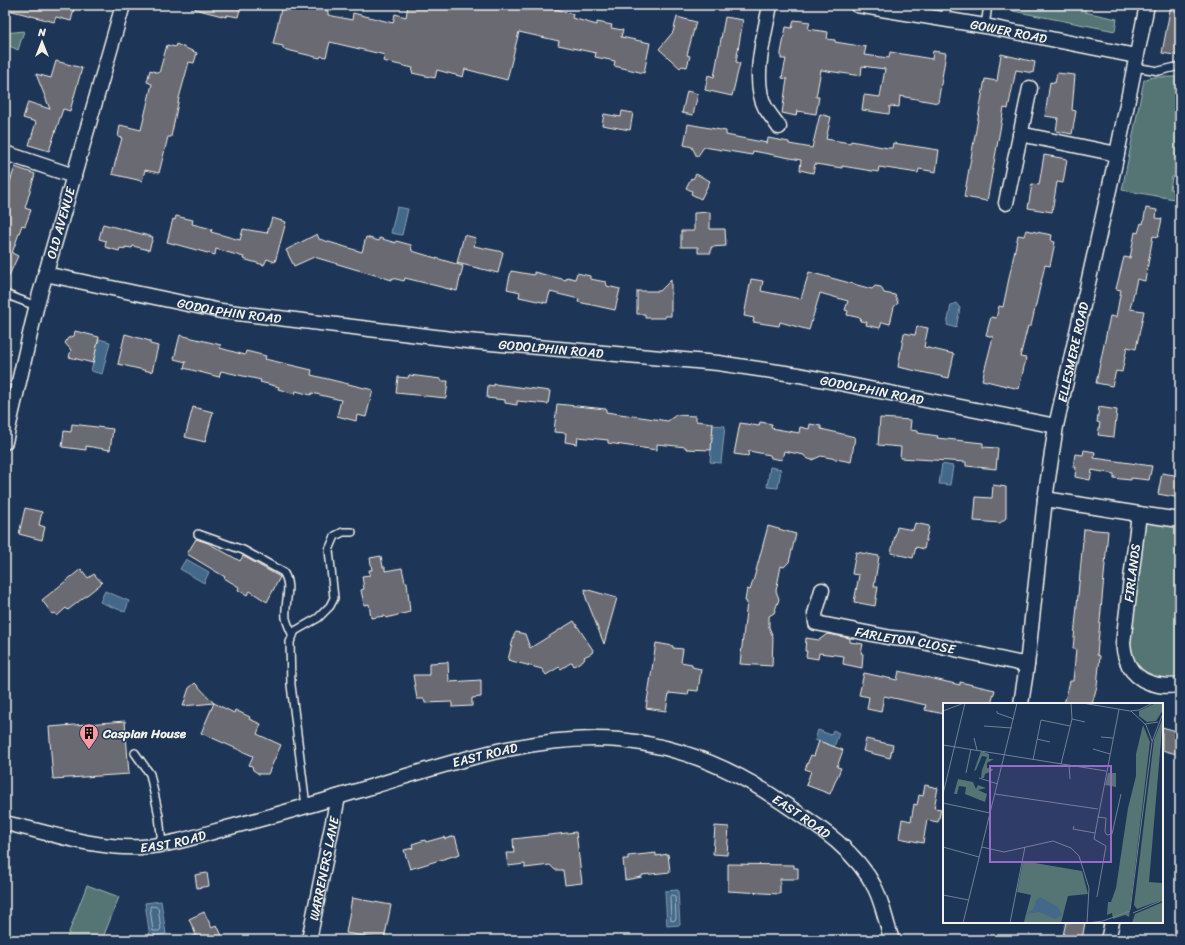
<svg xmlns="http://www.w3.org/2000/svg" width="1185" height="945" font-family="Sriracha,sans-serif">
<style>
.green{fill:#547574;stroke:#a4b3ae}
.water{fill:#43688a;stroke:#8a9fb0}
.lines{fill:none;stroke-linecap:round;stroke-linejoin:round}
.shore{stroke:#adbac2;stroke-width:1}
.building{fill:#696a72;stroke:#f4f1e8}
.service-casing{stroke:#f4f1e8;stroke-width:10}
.minor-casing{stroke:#f4f1e8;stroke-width:17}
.service{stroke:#1d3557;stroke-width:7}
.minor{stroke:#1d3557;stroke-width:14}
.labels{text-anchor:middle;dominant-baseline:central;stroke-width:3;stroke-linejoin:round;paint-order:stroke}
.street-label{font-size:13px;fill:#f4f1e8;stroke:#1d3557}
.poi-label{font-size:13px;font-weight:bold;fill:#f4f1e8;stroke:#1d3557;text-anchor:start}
.inset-road{fill:none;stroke:#738091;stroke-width:1}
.view{fill:#9f67cb;fill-opacity:0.15;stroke:#9f67cb;stroke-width:2}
.inset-edge{fill:none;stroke:#f4f1e8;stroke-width:2}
</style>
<rect width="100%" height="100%" fill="#1d3557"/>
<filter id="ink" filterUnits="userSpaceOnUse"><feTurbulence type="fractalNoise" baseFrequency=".025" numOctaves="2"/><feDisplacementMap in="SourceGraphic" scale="8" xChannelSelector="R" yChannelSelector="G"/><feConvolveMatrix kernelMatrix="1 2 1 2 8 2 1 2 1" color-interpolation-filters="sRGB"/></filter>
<g filter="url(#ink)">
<path class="green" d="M1014 5H1086L1085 12 1117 19 1115 31 1013 11Z
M24 31 18 50 5 44V33Z
M1180 76V146H1178L1175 158 1178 159 1175 177H1172L1170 189 1180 191V200L1122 190 1144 80C1155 74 1168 79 1180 76Z
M1139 514 1180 520V684L1164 686 1128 664Z
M87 885 119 897 102 940H66Z"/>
<path class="water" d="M397 207 408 209 402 235 391 233Z
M956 303 960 308 956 328 947 325 951 305Z
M99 339 110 342 102 374 91 371Z
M713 425 725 426 721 463 710 462Z
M942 464 953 466 950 485 939 484Z
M770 467 781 469 778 488 767 487Z
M186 559 209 572 204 583 180 569Z
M105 591 129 601 125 612 100 602Z
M818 730 831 735 833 730 839 733 834 747 815 740Z
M678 890 680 925 667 926 665 891Z
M161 901 166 934 150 937 145 903Z"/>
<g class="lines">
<path class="shore" d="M672 895 675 896 676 919 673 921 671 920 670 897Z
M151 906 158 907 161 929 159 931H153L150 908Z"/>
</g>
<path class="building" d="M5 5H75L71 21 56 17 54 22 5 9Z
M196 5H241L238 17 227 15 226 17 195 9Z
M282 5H304L328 11V15L352 20 353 13 393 23 395 14 406 17 408 5H433L446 8 447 5H549V7L573 14 572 18 597 25V22L612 25 611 28 623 30 621 37 650 43 644 73 614 66 615 61 595 57 596 53 558 45 559 41 519 32 507 80 465 69 463 77 437 70 435 78 412 73 413 68 383 61 385 55 330 42 326 57 321 56 320 58 283 49V46L273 44Z
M1171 5H1180V56L1162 53Z
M677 17 696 22 687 55 690 56 687 67 682 66 680 68 659 49 673 32Z
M725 17 743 20 736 62 740 63 732 96 705 90 708 75 714 77Z
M794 20 810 22 808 29 828 32 827 39 835 40V42L866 47 864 55 889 58 890 52 932 59 933 51 946 53 938 103 900 96 899 107 890 106 889 114 862 110 864 95 880 97 885 69 862 66 861 76 821 70 816 97H819L816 114 797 111 796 116 782 113 787 79 782 78 786 59H781V53L786 27 792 28Z
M176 44 197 53 194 63 189 62 179 98 171 137H168L159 173 145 170 142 181 112 174 122 138 118 137 120 125 141 130 152 84 147 82 150 70 159 73 167 45 175 47Z
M1001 54 1035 62 1033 73 1016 70 1008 109 1004 108 987 201 964 197 985 79 997 81Z
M56 61 82 68 70 111 63 109 49 151 29 145 36 122 23 118 28 102 50 109 36 74 51 78Z
M1057 73 1075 75 1072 110 1076 111 1072 134 1056 131 1058 118 1045 116 1050 82 1055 83Z
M687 91 698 94 693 115 682 113Z
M622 111 633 113 630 130 602 125 604 114 621 117Z
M820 114 831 117 826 139 850 143 851 141 888 148H892L893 143 939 150 936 172 919 169 918 173 879 167 878 172 842 166V168L815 164 813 173 800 170 801 160 753 151 752 155 704 147 697 157 692 147 684 145 688 124 726 131V135L767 143 768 138 789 142V144L812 148Z
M1044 155 1067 159 1063 183 1057 182 1052 212 1028 208 1032 184 1039 185Z
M15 167 35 174 25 208 31 210 25 226 22 225 12 253 18 256 5 284V227L8 218 5 217V197Z
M696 174 710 181 701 199 691 194 692 191 686 188 691 178 693 179Z
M1146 208 1157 210 1156 218 1162 219 1158 237 1153 236 1145 281 1137 279 1130 309 1144 311 1136 349 1127 347 1122 372 1116 371 1112 386 1096 383 1110 316 1116 317 1121 290 1116 289 1124 257 1130 258 1135 232 1138 233 1141 223 1143 224Z
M710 212V229H725L726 246 711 247V253H698V247H681V231H694V213Z
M176 216 193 220 192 224 212 229 211 232 240 240 243 229 267 233 272 218 286 222 275 262 267 259 264 265 243 259 244 257 216 249 215 255 167 242 173 219 175 220Z
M103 224 153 237 149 250 133 246 132 248 125 247V249L120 248 119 251 105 247 106 241 99 239Z
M1026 230 1052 235 1051 241 1055 242 1050 266 1045 265 1031 326H1028L1020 357 1026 358 1019 389 982 380 993 337 986 335 991 317 996 318 999 306 1003 307 1018 235 1024 236Z
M317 234 319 239 362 252 366 237 379 241V238L396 243V241L411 245 412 251 463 266 457 291 405 278 404 281 392 278V280L314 257 294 266 286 250Z
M464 235 476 238 474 246 503 252 498 273 457 263Z
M511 271 534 275V272L566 280 567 277 575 279 577 273 590 276V279L606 282 607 286 620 289 615 310 578 302 579 299 550 292 547 303 519 297 520 292 507 289Z
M809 272 872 289 875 286 881 287 884 293 895 295 898 303 894 307 890 324 882 322 880 328 866 325 867 322 860 321 861 318 847 315 848 311 845 310 848 301 820 293 809 330 780 322 779 326 753 322 754 318 744 316 751 279 763 281 761 291 801 299Z
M671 280V316H665V318H645V314H637V291H660Z
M917 326 928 328 924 347 954 354 949 378 898 367 904 333 915 335Z
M75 331 99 337 93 363 69 357 71 350 65 343 68 338 74 336Z
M125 334 150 341V344L158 346 152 372 118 364Z
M180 335 221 345 220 348 245 355 246 351 266 356 265 359 312 370 311 375 373 390 366 417 357 415 356 421 337 416 341 400 312 393 311 395 296 391 295 394 278 389 279 387 260 382 261 380 221 371 219 377 184 368 186 362 174 359Z
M409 375 441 379V381H448L446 398 396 393 398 377 408 378Z
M494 384 550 391 548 404 517 401V405L505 403V400L487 398 488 385 494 386Z
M557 404 606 409V412L668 421 676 415 696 416V421L713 423 711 450 686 449V447L657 444V450L608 443V440L578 437 577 444 565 442 566 433 554 432Z
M193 407 213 412 205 442 185 437Z
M1099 407 1117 410 1114 437 1098 435 1100 423 1097 422Z
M880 418 911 420 910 430 918 431V433L938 436 937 438 983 443V447L998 448 996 469 966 466V462L900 458 901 447 878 445Z
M760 422 772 424 771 428 799 433 800 427 809 429 810 424 821 426V429L855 437 851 462 821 456 812 460 806 458 804 455 784 451 782 460 771 458 770 455 749 451 748 456 734 454 740 423 759 426Z
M72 424 113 429 110 450 86 446V450L62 447 64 431 71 432Z
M1084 450 1095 452 1094 458 1152 466 1149 480 1131 478V480L1121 479 1114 478V474L1092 470 1090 480 1075 477 1076 467H1073L1075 454 1083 455Z
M1162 473 1180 476V498L1158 494Z
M993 485 1006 487V518L1000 523 974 521 976 497 992 498Z
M25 508 42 512 39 525 45 527 42 540 19 534Z
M915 523 929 526 924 549 916 547 913 558 891 553 897 527 913 530Z
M768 526 796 534 789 562 784 567 781 566 776 591 779 599 778 602 774 613 769 616V627L773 637 772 666 740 664 747 602 745 601 747 589 750 590 754 578Z
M1084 529 1108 531 1097 655 1100 656 1097 686 1092 704H1064L1070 681H1073L1076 649H1073Z
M196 539 208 543 240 561 243 556 280 577 267 602 250 591 247 595 238 590 239 587 224 578 225 577 187 554Z
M856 552 879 556 874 587H878L875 606 854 602 859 575 852 574Z
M381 556 383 567H385V571L402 568 405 582H407L410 612 386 618 385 616 371 618 369 604 364 605 361 590 364 589 362 576 370 575 369 570H372L370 558Z
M81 569 88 578 94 574 102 583 68 610 66 608 57 616 55 613 52 614 42 600Z
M585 589 617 598 604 644 586 598Z
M574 621 593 650 592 653 584 657 585 659 574 666 572 662 561 669 559 667 546 675 542 669 508 660 514 635 516 632 525 634 530 648Z
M827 634 850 638V642L863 644 861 653 863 654 862 668 843 664 844 656 819 653 818 659 806 657 807 651H805L806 638 819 640Z
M656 643 673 646V648L683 649 681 662 692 664V667L701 669 698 691 689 690 688 695 669 693 666 711 646 708Z
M448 662 449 682 481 680V697L472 698V706L452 707V702L425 703 424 699H417L413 675H429V663Z
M899 671 960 685V682L995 690 991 704H944V714L925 710 926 705 884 696 881 712 867 709 869 697 859 695 864 673 897 680Z
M195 683 214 703 183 706 189 688Z
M214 703 234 713 235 710 250 717 249 719 261 724 257 734 281 745 268 774H259L253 770 252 766 249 765 253 756 201 733Z
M125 721 129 774 53 779 49 727Z
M1162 727 1180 732V755L1162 750Z
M866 739 893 745 890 758 863 751Z
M819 741 843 750 837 767 841 768 830 794 806 785 811 771 805 769 811 755 814 756Z
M925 785 938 788 934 808 941 809 938 822 927 820 923 843 899 838 902 819 911 821 914 804 917 805 919 795 923 796Z
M715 826 729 827 727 855 713 854Z
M576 832 582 883 565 885 563 870H555L550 865 525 868V864L508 866 506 853H514L513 839Z
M455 836 460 854 410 869 404 850 413 848 412 844 425 840 426 842 444 837 445 839Z
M656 853V856L668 854 670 872 642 875V877L625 880 623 859H628V856Z
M728 864 794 865V868H798V879H780V894L728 891Z
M207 873 209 886 197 888 195 875Z
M352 898 391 905 384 940 346 933Z
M204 912 212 928 217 925 224 940H186L196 935 189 919Z
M1066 922H1085L1082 940H1062Z"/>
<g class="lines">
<g class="service-casing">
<path id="service" d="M945 19 947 5
M985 26 988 5
M1134 67 1159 71 1180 66
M5 294 36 306
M198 534 243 550 283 572C293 586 284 603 286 618 287 624 291 631 293 636
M135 753 150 774 159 816 162 844
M306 806 291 685 290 642 295 631 318 618 330 606 334 598 329 550 335 536 343 532H352"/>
</g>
<g class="minor-casing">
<g id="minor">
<path d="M770 5C765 34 751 79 765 107 769 114 775 121 779 127"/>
<path id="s1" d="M857 5 985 26 1136 56"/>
<path d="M1020 134 1117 154"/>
<path d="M5 153 74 176"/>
<path d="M1006 203 1030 88"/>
<path id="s2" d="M45 274 221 311 468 341 718 363 799 375 1056 426"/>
<path id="s3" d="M5 442 37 304 123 5"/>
<path d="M1045 499 1139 514 1123 643C1125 666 1134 680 1158 685 1165 686 1173 687 1180 684"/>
<path d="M1139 514 1180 520"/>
<path id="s4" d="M822 590 815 614 816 623 892 638 914 640 1027 665"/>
<path id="s5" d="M1021 704 1027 665 1045 499 1056 426 1117 154 1147 5"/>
<path id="s6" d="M5 823C47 832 99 850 142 847 174 845 207 833 238 825 285 813 331 799 377 785 453 762 539 733 620 740 678 746 730 767 777 799 813 823 855 848 875 888 883 904 886 923 892 940"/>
<path id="s7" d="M309 940 338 797"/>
<path d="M1108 940 1112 922"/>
</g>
</g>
<use href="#service" class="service"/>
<use href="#minor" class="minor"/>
</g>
</g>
<defs>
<g id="building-pin" transform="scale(1)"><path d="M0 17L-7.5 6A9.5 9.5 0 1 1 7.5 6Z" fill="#ff9aa2" stroke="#1d3557"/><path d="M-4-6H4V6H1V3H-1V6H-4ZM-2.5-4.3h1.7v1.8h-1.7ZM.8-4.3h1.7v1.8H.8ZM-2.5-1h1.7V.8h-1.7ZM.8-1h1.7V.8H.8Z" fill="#111"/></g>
</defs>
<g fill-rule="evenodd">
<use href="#building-pin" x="89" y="733"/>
</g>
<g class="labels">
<g class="street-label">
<text stroke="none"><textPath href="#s1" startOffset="154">GOWER ROAD</textPath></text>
<text stroke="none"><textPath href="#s3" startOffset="226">OLD AVENUE</textPath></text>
<text stroke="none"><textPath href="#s2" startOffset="188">GODOLPHIN ROAD</textPath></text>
<text stroke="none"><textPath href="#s2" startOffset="512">GODOLPHIN ROAD</textPath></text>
<text stroke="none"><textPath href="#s5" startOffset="356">ELLESMERE ROAD</textPath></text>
<text stroke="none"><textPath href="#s2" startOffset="836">GODOLPHIN ROAD</textPath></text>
<text transform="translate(1132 573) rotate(-83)">FIRLANDS</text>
<text stroke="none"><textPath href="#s4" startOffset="125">FARLETON CLOSE</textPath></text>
<text stroke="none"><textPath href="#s6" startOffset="495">EAST ROAD</textPath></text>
<text stroke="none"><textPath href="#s6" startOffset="831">EAST ROAD</textPath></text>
<text stroke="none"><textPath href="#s6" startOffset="171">EAST ROAD</textPath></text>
<text stroke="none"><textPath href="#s7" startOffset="73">WARRENERS LANE</textPath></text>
</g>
<g class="poi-label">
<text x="103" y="733">Caspian House</text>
</g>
</g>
<g transform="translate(943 703)">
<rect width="220" height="220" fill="#1d3557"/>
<path d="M213 0H220V7L213 18 204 19 196 13V8ZM220 14 206 179 219 180V197L194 206 191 202 211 37ZM200 22 207 39 186 214 182 212 170 216 169 210 164 212 165 199H168L173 185 185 105 193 73V51ZM38 48 46 51V56H51L44 60V65L50 66 49 68 42 71 41 75H38L39 67 44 54 39 53 33 67 31 68ZM165 70H173V84L162 82ZM15 76 30 79 33 86 35 82 43 85 35 87 44 91 42 99 22 91 23 84 16 83 14 91H11ZM80 158 139 168 145 191 125 193 118 220 81 219 88 192 74 189ZM220 199V220H189L192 211Z" fill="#547574"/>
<path d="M97 194 115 204 119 212 112 216 96 209 83 211 91 205 93 197Z" fill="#43688a"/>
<path class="inset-road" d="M139 0 187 8 196 7 210 0M0 8 21 0M54 8V10L71 16M188 8 203 22 209 38M129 16 142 19M202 21 215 19M41 23 69 25M158 34 170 35M31 35 34 47M94 36 107 39M0 42 163 68M150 46 167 51M90 57 98 17 127 23M118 61 129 16 128 0M126 62 127 76M23 70 28 46M36 75 55 81M0 91 22 0M52 91 155 106M0 100 47 110M154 114 163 115 162 129 164 132 169 131 178 91M131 123 130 126 152 130M0 144 36 154M39 144 61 149 110 138 128 145 136 153 146 185 144 220M0 192 26 197M154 194 163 143 151 136 176 6M187 207 209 39 220 10M190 210 220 197M20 220 74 0M67 220 82 144M144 220 160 218 187 208"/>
<path class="view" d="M47 63H168V159H47Z"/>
<rect width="220" height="220" class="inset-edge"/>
</g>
<rect width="1185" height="945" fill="none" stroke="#1d3557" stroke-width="20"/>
<rect x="10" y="10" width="1165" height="925" fill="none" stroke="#f4f1e8" stroke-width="1.5" filter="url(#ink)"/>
<g transform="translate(42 42)" stroke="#1d3557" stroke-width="3" paint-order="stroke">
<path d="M0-3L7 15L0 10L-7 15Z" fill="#f4f1e8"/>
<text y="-6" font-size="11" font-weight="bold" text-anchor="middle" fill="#f4f1e8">N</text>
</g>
</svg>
